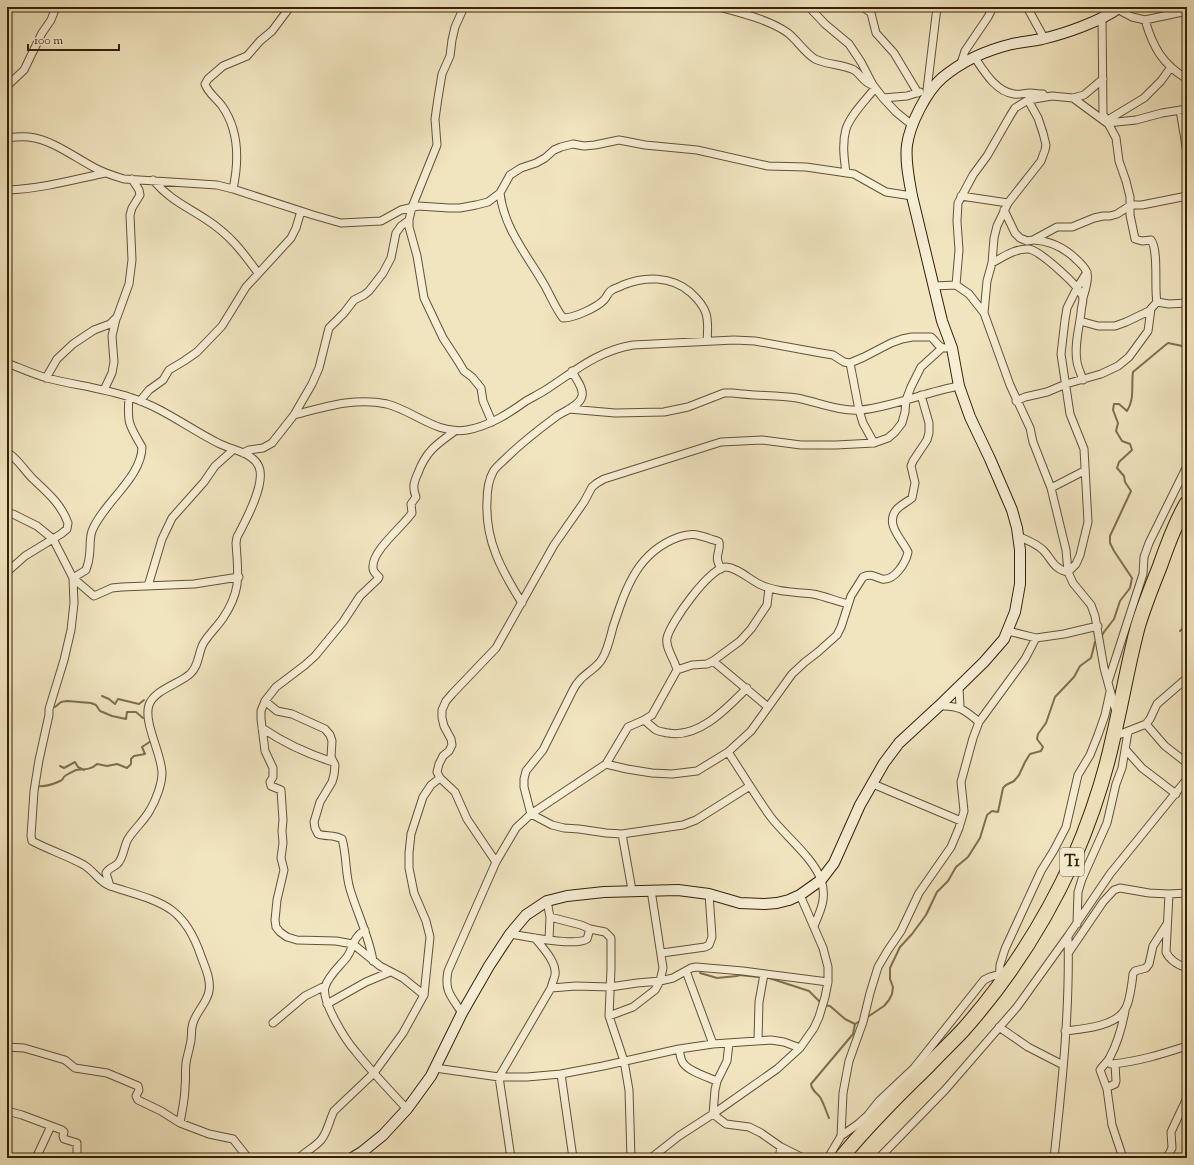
<svg xmlns="http://www.w3.org/2000/svg" width="1194" height="1165" font-family="'Sorts Mill Goudy',serif">
<style>
.lines{fill:none;stroke-linecap:round;stroke-linejoin:round}
.stream{stroke:#806e4f;stroke-width:2}
.street-casing{stroke:#655134;stroke-width:9}
.secondary-casing{stroke:#362005;stroke-width:12}
.highway-casing{stroke:#362005;stroke-width:16}
.street{stroke:#f6eed5;stroke-width:7}
.secondary{stroke:#f6eed5;stroke-width:10}
.highway{stroke:#f1e5bf;stroke-width:14}
.labels{text-anchor:middle;dominant-baseline:central;stroke-width:3;stroke-linejoin:round;paint-order:stroke}
.shield{fill:#f6eed5;stroke:#705e43;stroke-width:1}
.shield-label{font-size:16px;font-weight:bold;fill:#362005}
</style>
<rect width="100%" height="100%" fill="#f1e5bf"/>
<filter id="stains"><feTurbulence type="fractalNoise" baseFrequency=".005" numOctaves="4"/><feColorMatrix values="0 0 0 0 .2 0 0 0 0 .09 0 0 0 0 .02 0 0 0 .5 -.17"/></filter>
<radialGradient id="worn" r=".72"><stop offset=".6" stop-color="#630" stop-opacity="0"/><stop offset="1" stop-color="#630" stop-opacity=".3"/></radialGradient>
<g class="lines">
<path class="stream" d="M1180 631 1187 625
M1101 637 1104 632 1114 619 1120 601 1130 588 1132 578 1114 551 1110 543V536L1131 491 1125 482 1124 476 1117 468 1119 462 1132 450 1130 444 1122 441 1116 431 1118 423 1113 410 1114 404H1119L1127 411C1135 399 1131 385 1133 372L1163 347 1168 343 1187 347
M102 696 109 699 115 704 118 699 139 704 144 700
M55 707 61 702 67 701 91 703 96 705 100 711 112 716 126 719 127 712H136L143 718
M60 766 64 768 75 762 78 767 84 770
M36 786C44 787 54 784 60 781 65 779 61 779 65 776 67 774 74 771 76 770 84 769 91 770 97 764L107 766 117 764 127 768 131 764V759L134 756 145 754 142 747 151 741
M700 973 717 978 737 976 739 975 769 978 809 991 821 1003
M824 1005 830 1006 845 1019 855 1024
M866 1018 884 1006 889 1000 892 994 893 987 890 979V968L900 947 912 934 926 915 937 892 948 881 956 867 968 857 980 838 987 815 992 811 998 812 1003 788 1006 785 1014 781 1019 775 1025 762 1030 754 1041 751 1043 747 1037 739 1038 734 1046 723 1055 697 1074 677 1080 666 1091 658 1095 642H1098
M829 1118C826 1111 824 1104 820 1097 816 1092 812 1091 811 1084L853 1034 855 1024 860 1021"/>
<g class="street-casing">
<path id="street" d="M464 7 455 27 452 40 450 56 442 74 438 98 435 119 437 145 412 207 409 220V227L417 256 424 298 443 338 458 361 464 371 472 377 481 388 483 401 492 422
M719 7C741 13 770 20 788 33 798 41 804 52 815 59 827 65 842 64 854 70 862 75 863 83 873 85
M809 7 825 24 849 44 861 62 873 85 883 98 896 112 912 125
M863 7 871 13 876 33 894 53 918 93
M1027 7 1044 38
M993 8 1004 7
M1117 9 1132 17 1145 20 1187 11
M1102 17 1103 114 1116 138 1119 161 1126 181 1130 197V215L1135 239 1142 241 1151 240C1159 250 1154 289 1157 302
M1145 20C1153 47 1162 64 1187 79
M975 58C984 71 996 92 1014 94 1019 95 1025 93 1030 93 1034 93 1038 94 1043 94
M960 66 965 51 988 17 993 7
M7 86 24 70 42 33 51 20 56 7
M927 90 937 7
M883 98 907 96 920 92
M1073 98 1107 123 1136 120 1162 113 1187 109
M1028 100 1038 118 1043 133 1046 145 1045 150 1041 161 1008 203 997 226 994 238 992 263 987 281 984 313 1010 385 1030 428 1033 442 1051 488 1066 550 1068 572 1073 583 1091 605 1095 616 1104 668 1116 712
M1180 110 1187 152
M1106 121 1144 98 1161 81 1171 67
M7 138C14 137 21 136 29 137 53 140 74 157 95 168 104 173 114 176 124 179L217 185 233 189 313 215 341 223 381 221 401 210 418 206 449 208H460L476 205 488 202 500 193 510 175 521 168 536 163 545 158 554 150 561 147 573 144 584 146 595 145 619 140 645 145 697 150 768 166 806 167 854 174 886 192 912 196
M846 173C844 158 842 143 846 129 851 114 866 100 875 88
M153 180C170 200 186 206 207 220 230 235 242 251 258 273
M233 189C239 161 239 130 222 106 217 99 208 93 205 84L208 79 223 66 247 56 260 41 272 31 290 7
M7 190C40 189 73 180 105 173
M500 193C504 229 528 256 545 286 551 297 556 309 563 318 574 318 596 308 604 300 607 297 608 292 612 290 615 288 620 287 623 285 645 276 671 276 690 292 708 308 709 317 707 341
M961 196 1008 203
M1004 210 1015 233 1020 238 1027 241 1033 240 1057 227H1072L1094 218 1103 216H1110L1117 214 1131 205H1142L1187 196
M1034 240C1052 241 1067 249 1080 263 1083 266 1086 269 1087 273 1089 281 1085 290 1083 298
M992 263C1003 257 1016 248 1029 249 1040 251 1081 287 1083 298 1083 303 1081 308 1081 313 1079 329 1074 346 1077 362 1078 368 1081 374 1083 380
M956 285 959 250 957 221 958 203 973 175 987 156 1010 116 1015 108 1028 100 1052 96 1073 98 1084 95 1103 79
M934 286 956 285 969 294 984 313
M1080 321 1098 326H1115L1126 322 1149 311 1157 302 1169 304 1187 303
M7 363C20 368 33 374 47 378 74 385 102 388 129 397 162 407 188 428 218 443 231 450 253 452 259 467 266 484 245 522 237 537L236 543C238 574 242 590 223 618 217 627 208 635 203 644 198 654 199 666 190 674 179 684 154 690 149 705 143 722 162 755 162 773 162 784 156 800 150 810 144 821 134 829 128 839 124 846 124 855 119 862 116 867 109 867 106 873L110 886C159 902 183 903 201 956 205 967 211 979 209 991 207 1004 194 1013 192 1027 191 1033 192 1039 190 1045 189 1051 187 1056 186 1063 185 1071 186 1079 185 1087 185 1099 182 1111 180 1123
M850 363 859 410 863 423 874 443
M46 378 57 359 73 344 94 330 110 324 117 317 129 284 132 260 130 215 132 208 140 195 139 190 132 179
M104 390 112 373 114 362 112 336 116 319
M129 397C127 423 129 425 142 447 142 477 103 503 92 531 89 540 91 549 89 558 89 562 87 566 86 570L73 578 94 596 112 588 122 587 194 584 239 577
M140 401 149 390 163 380 169 370 184 361 197 352 222 326 246 287 291 238 296 228 301 211
M1016 401 1025 397 1047 392 1066 384 1101 374 1118 366 1129 357 1148 331 1151 309
M569 409 615 413 664 412 688 407 724 393H733C754 396 776 395 797 398 817 402 841 412 861 410 895 406 926 392 959 386
M294 415C325 407 355 397 387 404 414 411 437 435 467 430 489 426 508 414 526 401 533 397 541 393 547 389 576 370 598 351 633 345L734 340 755 341 821 353 833 355 844 362 850 363 864 357 891 343 902 339 912 337H931C936 341 939 349 946 348
M7 452C18 459 24 470 33 479 48 493 61 504 68 523L67 529 61 534 25 556 7 572
M243 453 249 450 263 448 272 443 294 415 312 384 319 368 329 328 344 313 354 300 364 295 369 291 383 273 391 258 396 233 401 226 409 220
M1051 488 1084 471
M7 514H13L37 526 53 539 73 578 74 603 71 630 64 660 49 709V715L39 760 34 791 31 836 32 841C49 850 68 856 84 865 94 871 99 882 110 886
M1018 536C1026 540 1036 543 1043 550 1052 559 1053 569 1068 572L1076 564 1080 555 1088 522 1084 449 1070 414 1061 354 1065 320 1067 308 1077 288 1087 272
M721 569C713 554 721 554 719 542 716 540 712 540 708 538 695 534 692 533 679 537 637 552 626 588 613 627 610 638 608 649 602 659 597 668 587 672 580 680 577 683 575 686 573 690L543 750 526 771 524 779V787L531 814 552 825 564 828 579 829 606 833 622 834 683 825 696 820 750 786
M148 586 162 539 172 518 204 482 215 466 233 450
M522 603C502 571 485 541 487 502 487 492 488 481 493 472 495 468 500 464 503 461 519 445 538 430 557 416 564 411 580 406 582 396 584 388 575 378 572 371
M1008 631 1036 638 1064 634 1098 626
M713 661 768 707
M677 670 692 665 707 664 713 661 740 641 751 629 767 605 769 588
M1108 682 1143 574 1144 557 1149 543 1187 466
M959 687 960 707
M265 701 277 711 292 714 325 729 330 735 332 741 331 757 335 765 334 775 332 782 320 802 314 822 315 828 318 834C326 837 334 834 342 839 347 856 345 873 350 889 357 913 369 936 373 961
M939 706C959 705 965 710 979 722
M644 720C648 723 652 727 656 730 660 732 664 732 668 733 699 739 728 707 747 688
M1146 724 1165 746 1187 763
M262 728C284 743 308 754 333 762
M1113 737 1146 724 1150 719 1157 704 1187 678
M1126 750 1142 768 1176 794
M728 752C742 773 755 795 770 816 784 835 814 858 821 880 827 897 821 910 814 926
M606 764 627 769 652 773 672 774 697 771 728 752 751 731 792 674 805 662 818 652 837 635 841 627 851 596 863 577C871 573 875 577 882 579 895 581 906 562 908 552 902 539 884 524 897 509 901 505 907 502 912 498L915 483 911 466 913 461 927 440 929 433V423L921 395
M873 784 961 821
M622 834 632 890
M496 862 467 819 455 792 440 778 437 772 439 764 443 756 449 751 452 745 451 739 444 726 442 718V710L446 701 453 693 496 648 554 545 584 502 592 487 597 483 604 479 721 442 762 440 801 445H836L874 443 888 438 895 432 902 423 905 412 906 400 911 387 921 367 942 348
M1169 894 1166 952C1170 961 1178 965 1187 968
M547 901 550 917 549 940
M550 917 581 925 590 929 605 932 611 938V969L609 1016 624 1061 629 1090 631 1158
M1077 924 1078 892 1082 879 1107 823 1116 784 1122 768 1128 732
M365 930C352 938 354 947 347 957 340 966 328 976 325 987 321 1001 346 1041 356 1052 372 1072 390 1091 407 1109
M510 934C525 936 575 947 587 939L590 929
M1069 952 1103 902 1114 890 1120 888 1149 893 1169 894 1187 893
M662 953 705 947 709 945 712 937 709 894
M686 971 713 1044
M999 982 1000 965 1005 949 1041 871 1054 850 1066 827 1078 775 1090 755 1098 735 1105 715 1110 692
M551 988 576 986 610 987 637 983 660 981 673 978 691 968 696 967 743 971 828 982
M424 995 403 978 380 966 353 944 336 941 297 940 287 937 280 932 276 927 275 920 277 900 284 870 281 858 283 843 282 831 283 820 281 790 271 786 270 782 273 777V768L265 751 261 719V711L265 701 276 687 305 665 315 656 343 622 360 596 378 579 379 577C376 574 372 571 373 566 373 550 403 526 412 513L411 504 416 497C412 487 414 482 418 473 426 451 437 444 455 431
M327 1004 366 982 390 972
M462 1013C451 996 444 991 448 971L496 862 516 828 531 814 606 764 628 727 644 720 652 715 677 670C675 660 665 648 667 638 670 623 710 567 726 567 738 568 749 579 759 584 775 592 795 592 813 594 824 596 836 601 848 604
M609 1016 633 1007 655 990 660 981 663 968 651 890
M273 1023 305 996 325 986
M999 1027 1028 1047 1063 1065
M1065 1031C1082 1029 1113 1027 1124 1011 1129 1005 1132 983 1133 974L1135 971 1146 968 1149 964 1153 946 1167 924
M758 1040 759 1002 764 974
M729 1043 727 1061 717 1081 715 1090 713 1114 726 1124 749 1127 761 1133 781 1147 803 1158
M7 1047 24 1048 65 1060 75 1068 107 1073 138 1086 139 1090 136 1096 138 1100 161 1111 180 1123 209 1134 233 1139 248 1158
M679 1049C680 1053 680 1057 682 1061 686 1071 708 1077 717 1081
M1111 1064C1137 1062 1162 1054 1187 1046
M1115 1064 1116 1081 1115 1084 1108 1087 1107 1089 1112 1125 1123 1158
M435 1068 499 1077H527L561 1074 603 1066 679 1049 713 1044 771 1040 784 1042 800 1048
M561 1074 573 1158
M1107 1089 1100 1070C1103 1065 1108 1062 1110 1057 1118 1042 1122 1027 1125 1011
M7 1111 22 1115 62 1130 64 1132 63 1136 64 1139 77 1143V1154L78 1158
M841 1136 858 1124 868 1115 879 1101 914 1068 984 980 990 977 1000 974
M36 1158 51 1126
M299 1158C306 1151 315 1147 321 1140 328 1131 329 1121 334 1111L374 1073 403 1033 424 995 430 937 426 921 414 893 409 868V853L411 834 423 797 431 785 440 778
M511 1158 499 1077 551 988C552 984 554 979 555 975 557 962 542 947 535 938
M651 1158 679 1136 713 1114 777 1069 800 1048 814 1028 819 1017 825 997 828 982V967L823 948 800 895
M779 1158 781 1147
M828 1158 841 1136 843 1093 849 1061 863 1022 870 993 878 967 888 950 901 931 919 893 951 847 959 828 964 811 961 782 973 738 979 722 1025 659 1036 638
M879 1158 945 1090 1017 1007 1068 936 1110 874 1187 779
M1054 1158C1062 1085 1070 1011 1068 937
M1167 1158 1172 1148 1171 1132 1187 1098"/>
</g>
<g class="secondary-casing">
<path id="secondary" d="M352 1158 362 1152 383 1135 407 1109 431 1076 462 1013 489 966 510 934 526 915 547 901 567 896 604 892 678 890 709 894 740 903 765 904 777 903 789 900 800 895 821 880 834 863 860 805 884 763 899 743 939 706 984 662 1004 639 1015 612 1020 584V550L1017 528 1012 510 990 459 970 417 959 386 952 348 942 321 912 196C909 179 905 161 907 145 910 124 926 92 942 78 961 62 987 50 1012 44 1022 42 1032 41 1042 39 1064 34 1102 21 1120 7"/>
</g>
<g class="highway-casing">
<path id="highway" d="M841 1158C867 1126 897 1096 927 1067 939 1054 952 1042 964 1029 1008 979 1045 922 1073 860 1090 821 1104 780 1113 738 1122 701 1128 663 1138 626 1144 606 1152 586 1160 566 1167 546 1176 521 1187 503"/>
</g>
<use href="#street" class="street"/>
<use href="#secondary" class="secondary"/>
<use href="#highway" class="highway"/>
</g>
<g class="labels">
<rect class="shield" x="1060" y="848" width="24" height="28" rx="3"/>
<g class="shield-label">
<text x="1072" y="862">T1</text>
</g>
</g>
<rect width="1194" height="1165" fill="none" stroke="#f1e5bf" stroke-width="24"/>
<rect x="8" y="8" width="1178" height="1149" fill="none" stroke="#362005" stroke-width="2"/>
<rect x="12" y="12" width="1170" height="1141" fill="none" stroke="#362005"/>
<path d="M28 44v6h91v-6" fill="none" stroke="#362005" stroke-width="2"/>
<text x="34" y="44" font-size="12" fill="#362005" stroke="#f6eed5" stroke-width="3" paint-order="stroke">100 m</text>
<rect width="100%" height="100%" filter="url(#stains)"/>
<rect width="100%" height="100%" fill="url(#worn)"/>
</svg>
